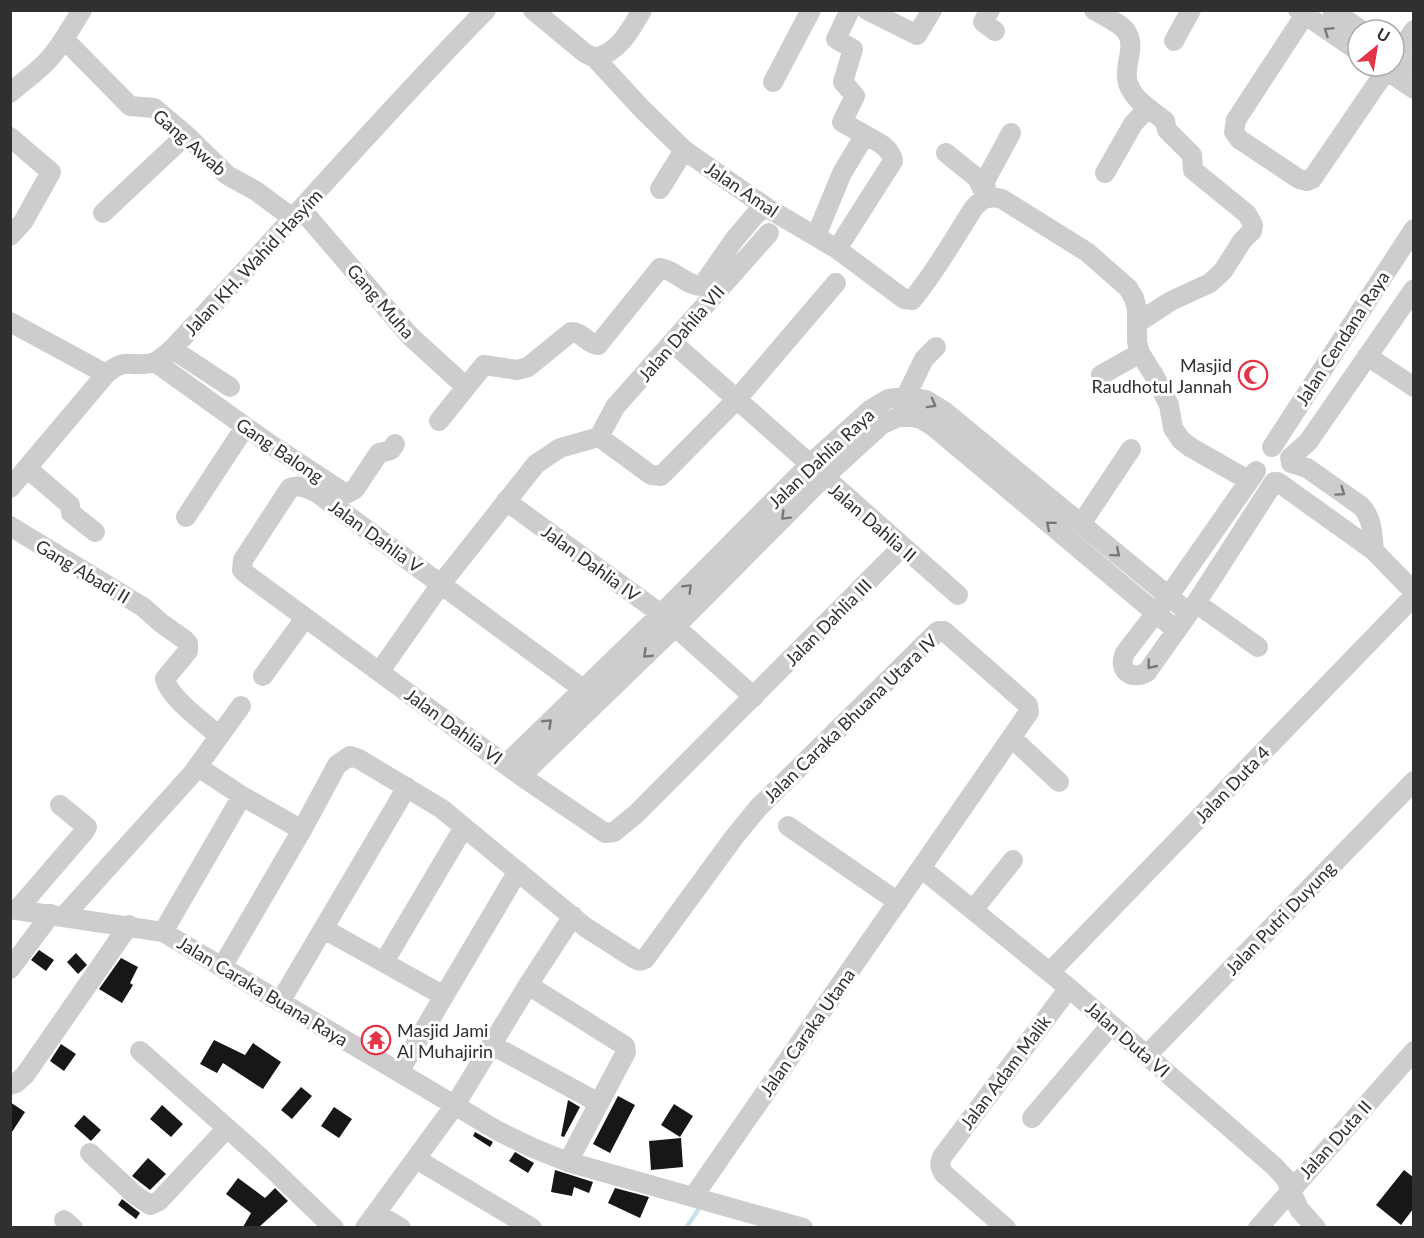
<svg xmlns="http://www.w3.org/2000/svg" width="1424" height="1238" font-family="Lato,sans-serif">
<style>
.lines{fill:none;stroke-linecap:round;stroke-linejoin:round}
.stream{stroke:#cae0ec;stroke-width:4.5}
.building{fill:#171717}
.minor{stroke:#cdcdcd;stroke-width:20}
.oneway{stroke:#777}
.labels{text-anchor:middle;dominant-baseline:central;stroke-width:6;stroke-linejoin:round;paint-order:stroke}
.street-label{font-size:18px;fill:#303030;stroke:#fff}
.poi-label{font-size:18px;fill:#303030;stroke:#fff;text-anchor:end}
</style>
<rect width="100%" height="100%" fill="#fff"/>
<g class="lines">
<path class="stream" d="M686 1228 698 1210"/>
</g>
<path class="building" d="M39 950 54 960 46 971 31 960Z
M76 953 87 965 78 974 67 962Z
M121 958 138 967 130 983 133 985 122 1003 99 989Z
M214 1040 245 1055 253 1043 281 1062 263 1089 223 1063 217 1073 200 1064Z
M61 1044 76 1054 64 1071 50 1061Z
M301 1087 312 1096 292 1119 281 1110Z
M618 1096 635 1105 610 1153 593 1144Z
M568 1100 580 1107 564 1137 561 1136Z
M10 1102 25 1112 10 1135Z
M674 1104 693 1116 680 1137 661 1125Z
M162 1105 183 1124 171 1137 150 1119Z
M334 1107 352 1119 339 1138 321 1126Z
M84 1115 101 1130 91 1141 74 1126Z
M475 1132 493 1142 490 1147 473 1136Z
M681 1138 683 1167 651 1170 649 1141Z
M515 1152 534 1163 528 1173 509 1161Z
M148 1158 166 1174 150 1190 132 1176Z
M555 1170 593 1182 589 1193 574 1187 572 1196 551 1192Z
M1404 1170 1413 1177V1209L1401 1225 1376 1205Z
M238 1178 265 1198 275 1188 288 1201 259 1227H243L251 1213 226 1194Z
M615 1188 649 1197 640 1218 608 1203Z
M122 1199 140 1213 136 1219 118 1205Z"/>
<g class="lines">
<path class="minor" d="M533 10 585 53 595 58C619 52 630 31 642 10
M867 10 917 35 932 10
M990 10 983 22 995 31
M1094 10C1104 16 1120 23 1126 31 1142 55 1106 77 1148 108L1133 124 1105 173
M1298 10 1358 51
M1308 10 1236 120 1234 132 1239 139 1299 179 1307 181 1312 179 1389 66
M1332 10 1361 30
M65 40 130 106 154 108 186 135 227 175 256 191 294 219
M1174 41 1191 10
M1394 52 1414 65
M595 58 642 109 684 150 766 207 837 249 904 299 912 300C935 273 953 240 973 209 981 199 989 195 1002 199L1087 252 1128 288 1134 298 1137 309V342L1140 353 1155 377 1169 405 1173 428 1181 440 1190 447 1248 480
M1394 59 1414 30
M1380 66 1414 89
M773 82 811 10
M10 93C23 81 38 72 50 58 63 43 71 27 82 10
M10 137 51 172 23 222 10 236
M946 153 977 178 986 196
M660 189 684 150
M987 198 985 181 1011 133
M302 210 410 336 466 387
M103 213 186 135
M816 236 842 173 865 135 842 122 855 96 843 82 853 49 836 39 850 10
M837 249 893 161C891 147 876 141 865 135
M10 322 106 374
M1137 323 1171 301 1210 283 1223 271 1242 241 1252 231 1253 225 1247 214 1193 170 1192 155 1167 130 1165 121 1148 108
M673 343 958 595
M172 349 230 387
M1367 356 1414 387
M155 362 264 440 346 494 355 489 379 453 391 450 395 444
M1101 375 1140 353
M906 396 924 359 936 347
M439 421 484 365 517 370 528 367 571 332C583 332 587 344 598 345L660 268C676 270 686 286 702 286L734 240 756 214 766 207
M599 437 615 407 769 233
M1272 447 1414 229
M1290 458 1308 442 1414 289
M1291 463 1307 468 1361 506C1373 519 1372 533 1374 551
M28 469 70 505 71 513 95 532
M1256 471 1168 597 1125 653C1117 670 1131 681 1147 672L1196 603 1274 482
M1278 482 1374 551 1414 592
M10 488 106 374C128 356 130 368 152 363 159 361 166 354 172 349 278 237 378 120 486 10
M506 501 661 614 754 697
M186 517 245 427
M1081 524 1131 449
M10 526 143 607 161 623 185 640 188 643V651L168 675 165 679C169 698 205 723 219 736
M1196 603 1258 647
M380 671 441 584 536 464 560 448 599 437 651 475 661 476 737 399 836 283
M263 676 305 618
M583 689 317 493C307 488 300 484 290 488L243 560 242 570 246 574 521 776 605 833 614 832 636 814 902 547
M1012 738 1059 782
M506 764 661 614 809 465 871 409 888 399 906 396 926 400 944 411 1189 613
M198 767 242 796 302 830
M521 776 675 627 823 478 881 425 896 418 906 416 921 419 934 427 1176 630
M788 826 898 902
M921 868 1069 988 1274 1166 1286 1179 1299 1209 1316 1228
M10 909 163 932 498 1131 533 1148 568 1162 803 1228
M17 910 84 832 87 827 60 805
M973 910 1013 860
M64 916 192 774 241 706
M324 929 444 996
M163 932 242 796
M384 962 464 827
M222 967 302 830 337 765 350 756 359 759 442 809 585 927 635 959 640 961 645 959 735 836 758 808 938 631H944L1028 705 1029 712 693 1197
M10 969 51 914
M1050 972 1414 596
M528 985 625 1046 626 1052 568 1162
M280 1002 407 787
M492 1045 599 1103
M140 1051 262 1159 334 1228
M1147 1055 1414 781
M399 1072 518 871
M10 1085 16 1083 25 1075 129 925
M1032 1118 1110 1026
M90 1153 135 1195 150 1205 159 1201 227 1128
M416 1159 532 1228
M376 1213 401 1228
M64 1220 73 1228
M365 1228 455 1105 528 985 573 916
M1006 1228 944 1174C940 1168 939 1164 942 1157L1069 988
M1258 1228 1414 1051"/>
</g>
<defs><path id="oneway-chevron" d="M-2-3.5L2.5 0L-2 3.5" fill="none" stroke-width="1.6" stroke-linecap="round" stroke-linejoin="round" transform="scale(1.5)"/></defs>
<g class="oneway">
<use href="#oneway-chevron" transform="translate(1328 31) rotate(-146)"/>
<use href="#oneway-chevron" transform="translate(932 404) rotate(29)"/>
<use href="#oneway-chevron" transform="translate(1341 492) rotate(35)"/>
<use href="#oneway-chevron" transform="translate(785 516) rotate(135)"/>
<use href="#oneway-chevron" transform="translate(1050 525) rotate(-140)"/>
<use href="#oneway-chevron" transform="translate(1116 553) rotate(40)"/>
<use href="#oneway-chevron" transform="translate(688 588) rotate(-45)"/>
<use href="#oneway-chevron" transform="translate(647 654) rotate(136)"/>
<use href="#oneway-chevron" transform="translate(1151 665) rotate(129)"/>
<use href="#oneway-chevron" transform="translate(548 723) rotate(-44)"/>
</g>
<defs>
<g id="mosque-ring" transform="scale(1.5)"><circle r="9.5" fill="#fff" stroke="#e43448" stroke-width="1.5"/><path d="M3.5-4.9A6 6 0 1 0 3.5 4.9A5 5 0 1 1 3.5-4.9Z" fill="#e43448"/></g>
<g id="temple-ring" transform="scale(1.5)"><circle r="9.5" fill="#fff" stroke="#e43448" stroke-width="1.5"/><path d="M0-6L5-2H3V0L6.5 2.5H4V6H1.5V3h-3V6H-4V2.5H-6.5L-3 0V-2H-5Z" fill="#e43448"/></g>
</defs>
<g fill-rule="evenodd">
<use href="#mosque-ring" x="1253" y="375"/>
<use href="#temple-ring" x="376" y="1040"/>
</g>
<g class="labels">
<g class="street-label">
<text transform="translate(190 142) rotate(41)">Gang Awab</text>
<text transform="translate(742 189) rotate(34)">Jalan Amal</text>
<text transform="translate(253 262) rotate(-47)">Jalan KH. Wahid Hasyim</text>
<text transform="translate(381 301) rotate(49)">Gang Muha</text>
<text transform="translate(681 333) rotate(-49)">Jalan Dahlia VII</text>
<text transform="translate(1342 338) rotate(-57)">Jalan Cendana Raya</text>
<text transform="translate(280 450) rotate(34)">Gang Balong</text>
<text transform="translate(821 458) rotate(-43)">Jalan Dahlia Raya</text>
<text transform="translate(873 522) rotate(41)">Jalan Dahlia II</text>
<text transform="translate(376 536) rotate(36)">Jalan Dahlia V</text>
<text transform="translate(591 563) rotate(36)">Jalan Dahlia IV</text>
<text transform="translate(83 571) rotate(31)">Gang Abadi II</text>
<text transform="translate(828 622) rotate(-45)">Jalan Dahlia III</text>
<text transform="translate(850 718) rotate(-44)">Jalan Caraka Bhuana Utara IV</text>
<text transform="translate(454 726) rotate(36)">Jalan Dahlia VI</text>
<text transform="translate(1232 784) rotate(-46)">Jalan Duta 4</text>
<text transform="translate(1280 918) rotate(-46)">Jalan Putri Duyung</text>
<text transform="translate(263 991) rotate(31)">Jalan Caraka Buana Raya</text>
<text transform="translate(807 1032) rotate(-55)">Jalan Caraka Utana</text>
<text transform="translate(1128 1039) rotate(41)">Jalan Duta VI</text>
<text transform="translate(1005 1072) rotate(-53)">Jalan Adam Malik</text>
<text transform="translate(1335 1139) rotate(-48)">Jalan Duta II</text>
</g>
<g class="poi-label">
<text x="1232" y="365">Masjid<tspan x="1232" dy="21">Raudhotul Jannah</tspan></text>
<text x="397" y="1030" text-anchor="start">Masjid Jami<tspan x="397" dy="21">Al Muhajirin</tspan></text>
</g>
</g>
<rect width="1424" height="1238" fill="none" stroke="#303030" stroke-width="24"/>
<g transform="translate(1376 48) rotate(30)"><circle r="28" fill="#ffffff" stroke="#acacac" stroke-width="1.5"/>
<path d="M0-4.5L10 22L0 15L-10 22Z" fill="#e43448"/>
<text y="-9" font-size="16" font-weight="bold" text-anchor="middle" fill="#303030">U</text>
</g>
</svg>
